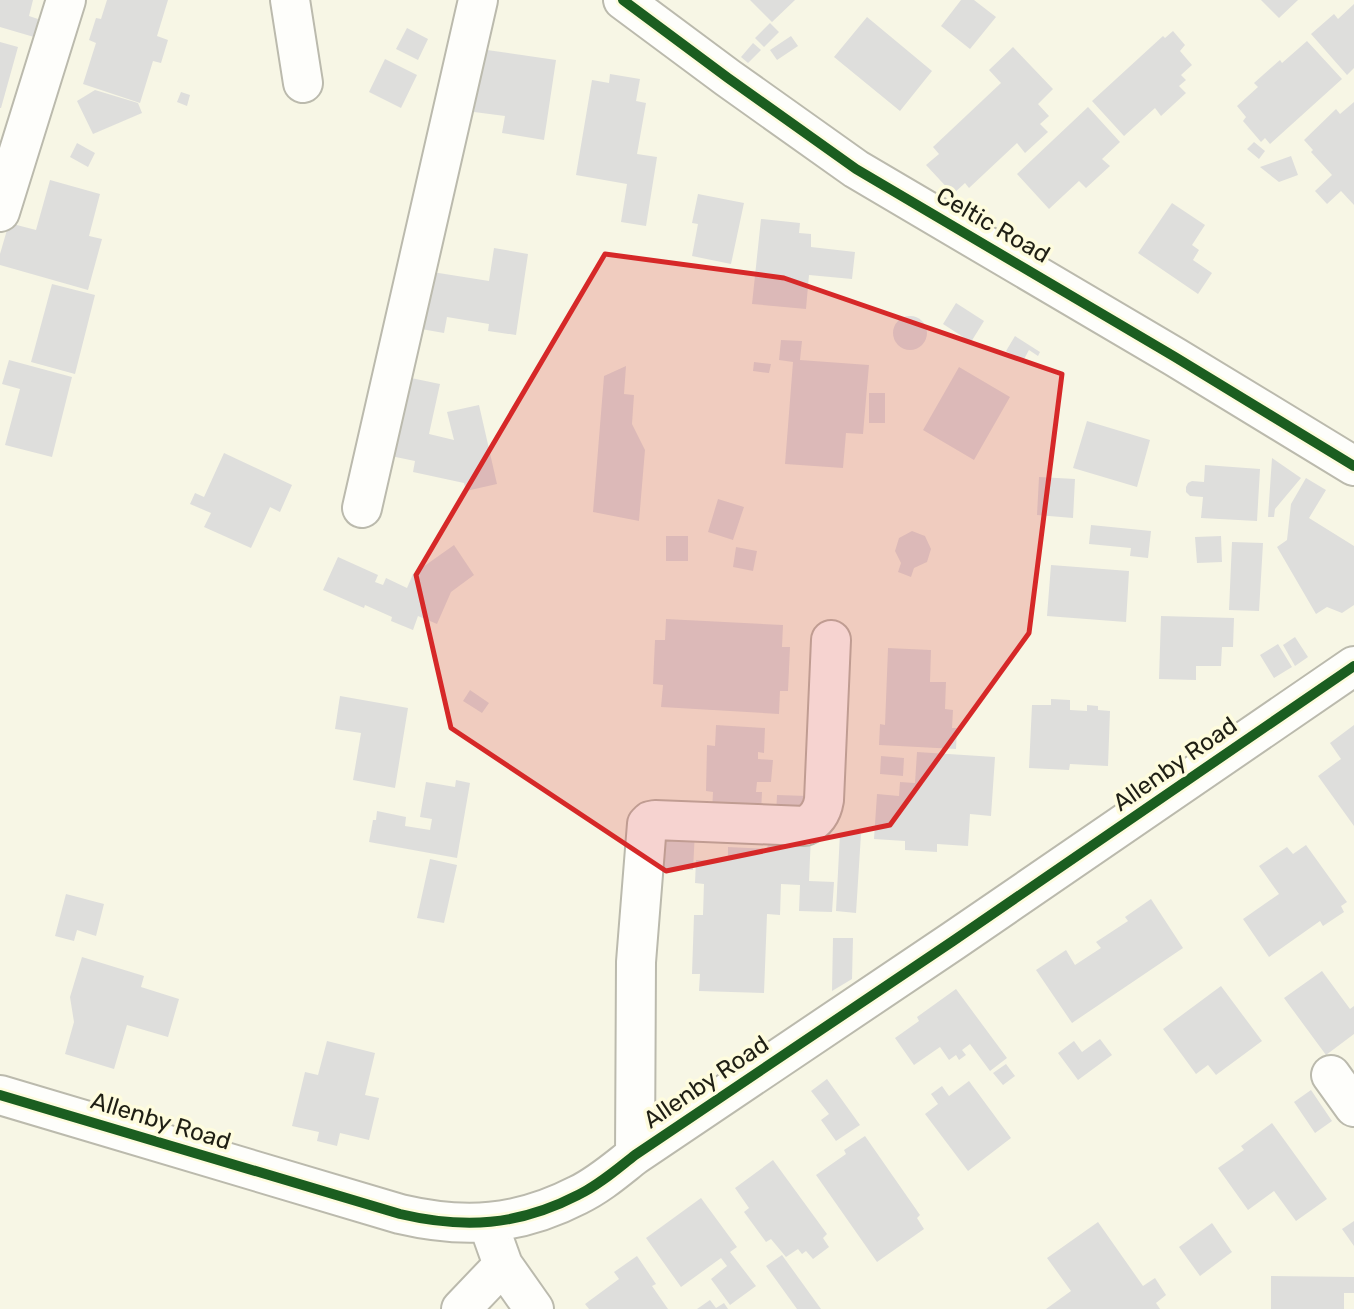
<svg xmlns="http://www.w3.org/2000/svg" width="1354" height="1309" font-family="Rubik,sans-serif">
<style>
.building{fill:#dededc}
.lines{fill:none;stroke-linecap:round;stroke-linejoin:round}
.minor-casing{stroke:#bbbaad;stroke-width:42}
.minor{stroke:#fefefb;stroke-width:38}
.cycleway-casing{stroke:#fefcde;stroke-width:15}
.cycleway{stroke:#1b5e20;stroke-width:10}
.marked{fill:#d62828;fill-opacity:0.2;stroke:#d62828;stroke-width:5;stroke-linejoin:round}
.labels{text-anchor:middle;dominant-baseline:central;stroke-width:7;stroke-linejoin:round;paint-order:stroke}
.street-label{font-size:24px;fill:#1f1f14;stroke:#fefcde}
</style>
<rect width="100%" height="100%" fill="#f7f6e5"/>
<path class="building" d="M0 0H33L29 16 38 19 34 37 0 27Z
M107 0H168L157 36 168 40 161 63 153 61 140 103 83 84 96 43 89 40 96 18 101 19Z
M750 0H795L772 22Z
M961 0H974L996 17 970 49 941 26Z
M1261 0H1298L1279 18Z
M1354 4V68L1347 75 1311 34 1334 14 1338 19Z
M867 17 932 71 900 111 834 57Z
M770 23 779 32 764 47 755 38Z
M407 28 428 39 418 60 396 49Z
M1173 31 1185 45 1180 51 1192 65 1181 75 1186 80 1179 86 1186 93 1161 116 1155 108 1124 136 1092 101 1163 36 1165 38Z
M791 36 798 46 777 60 770 50Z
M1307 41 1342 79 1270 144 1265 138 1261 142 1243 121 1246 117 1237 106 1258 87 1254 83 1280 60 1282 63Z
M0 42 18 47 1 108H0Z
M753 43 761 50 748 63 741 57Z
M1013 47 1053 89 1038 104 1049 116 1040 124 1048 132 1025 153 1017 143 969 188 965 183 953 194 926 165 939 154 933 147 1001 83 989 70Z
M480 49 556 60 544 140 502 133 505 116 474 112 479 83Z
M385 59 417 75 401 108 369 92Z
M610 74 640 79 636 101 646 103 637 154 657 157 646 226 621 222 627 184 576 175 592 80 609 83Z
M95 90 138 103 142 113 93 134 77 101Z
M181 92 190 95 187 106 177 102Z
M1354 102V205L1341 191 1327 204 1315 191 1332 175 1311 152 1313 150 1304 140 1336 109 1340 114Z
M1088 107 1120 142 1102 159 1110 166 1086 188 1079 181 1049 209 1017 174Z
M1254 142 1265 151 1259 159 1247 149Z
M77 143 95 153 88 167 70 157Z
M1291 156 1298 175 1279 182 1260 167Z
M50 180 100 194 89 236 102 239 88 290 0 265V254L9 223 36 230Z
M698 194 744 203 731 264 692 256 698 224 692 223Z
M1172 203 1205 225 1192 245 1199 250 1193 260 1212 273 1198 294 1138 253Z
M761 219 800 223 799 233 811 234V247L855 252 852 279 809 275 806 309 752 304Z
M494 248 528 254 516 335 488 331 489 324 447 317 444 333 410 327 426 271 489 281Z
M52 284 95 295 75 374 31 362Z
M956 303 984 321 971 342 943 324Z
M893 333a17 17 0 1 1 34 0a17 17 0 1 1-34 0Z
M1015 336 1040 352 1038 356 1029 350 1023 361 1006 351Z
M781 340 802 341 800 360 869 365 863 434 846 433 843 468 785 464 793 362 779 360Z
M9 360 72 377 52 457 5 445 20 389 2 384Z
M754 362 771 364 769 373 753 371Z
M626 366 624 394 634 395 632 424 645 450 639 521 593 512 604 376Z
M959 367 1010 397 974 460 923 430Z
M411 378 440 384 429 434 454 440 447 412 479 405 497 484 466 491 464 483 413 472 415 461 386 455Z
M869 393H885V423H869Z
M1087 421 1150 440 1137 487 1073 468Z
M224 453 292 485 280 512 270 507 251 548 204 527 211 513 190 504 195 493 204 497Z
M1272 458 1301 478 1275 509 1274 517H1268Z
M1205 465 1260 469 1257 521 1201 518 1203 497 1190 496 1186 492V487L1188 483 1192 481 1204 482Z
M1039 477 1075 479 1073 518 1037 515Z
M1306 478 1326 490 1309 518 1354 546V605L1342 613 1327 607 1316 614 1277 547 1287 540 1291 504Z
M718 499 744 507 733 540 708 532Z
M1091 525 1151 531 1148 558 1130 556 1131 548 1089 544Z
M912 531 925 536 931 549 927 562 914 568 911 577 898 572 901 563 895 551 899 538Z
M666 536H688V561H666Z
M1221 536 1222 562 1197 563 1195 537Z
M1232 542 1263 543 1259 611 1229 610Z
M454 545 474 575 451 592 437 624 418 616 413 630 391 621 392 617 365 605 364 608 323 590 338 557 378 575 375 582 383 585 386 578 407 588 413 574Z
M736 547 757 551 753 571 733 567Z
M1051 565 1129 571 1126 622 1047 616Z
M1161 616 1234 618 1233 647H1222L1221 666H1196V680L1159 679Z
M666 619 783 625 782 647H790L788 691H780L779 714 661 707 663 685 653 684 655 640H665Z
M1295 637 1308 657 1295 666 1283 645Z
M1278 644 1292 667 1274 678 1260 655Z
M888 648 931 650 930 682H946L945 709 953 710 952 728H957L956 749 879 745 880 724 885 725Z
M470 690 489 703 482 713 463 701Z
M340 696 408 708 395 788 353 780 361 733 335 729Z
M1051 699 1070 700V710L1087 711V705L1098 706V710L1110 711 1108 766 1070 764 1069 770 1029 768 1032 705H1051Z
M716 725 765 728 764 753 758 752V759L773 760 771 782H757L756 792H762L761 813 712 811 713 792 706 791 707 745 715 746Z
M1354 725V826L1318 776 1341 759 1330 743Z
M917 752 995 757 991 816 970 814 968 846 937 844V852L905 850V841L874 839 877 794 899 796 900 782 915 783Z
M881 756 904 758 903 776 880 774Z
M456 780 470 783 457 858 369 842 373 820H376L377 811 406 817 405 826 430 830 432 819 420 817 426 782 455 787Z
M777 795 808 796 807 814 776 815Z
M658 829 695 831 693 870 656 868Z
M773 833 811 835 809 881 834 882 832 912 799 911 800 885 781 884 780 915 767 914 764 993 699 991 700 974H692L694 915H703L704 884 695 883 696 860 728 861V847L767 849 768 844 772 845Z
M840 833 861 834 856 913 836 911Z
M1306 845 1347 902 1341 906 1344 912 1323 926 1320 921 1269 957 1243 919 1279 894 1259 866 1287 847 1293 854Z
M430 859 457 865 444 923 417 918Z
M66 894 104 904 96 936 77 930 74 941 55 936Z
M1151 899 1183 948 1072 1023 1036 970 1066 950 1075 965 1101 948 1096 942 1128 921 1125 917Z
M833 938H853L852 979 832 991Z
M82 957 144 976 141 987 179 999 168 1037 127 1025 114 1069 65 1054 74 1022 70 997Z
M1322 971 1350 1009 1354 1006V1034L1326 1055 1284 998Z
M1221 986 1262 1041 1216 1075 1208 1065 1196 1074 1163 1029Z
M956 989 1007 1058 990 1071 970 1044 962 1050 966 1055 959 1060 956 1055 949 1060 940 1047 914 1065 895 1038 919 1021 917 1017Z
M1100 1039 1112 1055 1078 1080 1058 1053 1074 1041 1082 1052Z
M327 1041 375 1053 365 1095 379 1098 369 1140 340 1133 337 1146 317 1141 319 1132 292 1126 305 1072 318 1075Z
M1006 1064 1015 1076 1003 1085 993 1073Z
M827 1079 860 1125 836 1141 821 1120 829 1114 811 1091Z
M969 1081 1011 1138 968 1171 925 1114 938 1104 931 1094 942 1086 949 1096Z
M1311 1090 1332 1121 1315 1133 1294 1102Z
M1272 1123 1327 1199 1296 1221 1274 1191 1248 1210 1218 1168 1244 1150 1241 1146Z
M865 1136 920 1215 917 1218 924 1229 877 1262 816 1175 846 1154 844 1150Z
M773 1160 827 1234 823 1238 829 1247 813 1259 806 1251 802 1254 798 1249 786 1257 771 1239 766 1242 744 1212 749 1208 735 1188Z
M701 1198 737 1247 730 1252 756 1286 730 1305 711 1279 727 1266 721 1258 681 1287 646 1238Z
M1354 1221V1246L1342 1229Z
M1098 1222 1143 1286 1155 1278 1166 1295 1156 1303 1160 1309H1046L1071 1291 1047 1258Z
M1212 1223 1232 1252 1200 1276 1179 1247Z
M782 1255 821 1309H797L766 1266Z
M637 1256 656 1284 652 1286 668 1309H589L585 1304 619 1279 614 1272Z
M1271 1276 1354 1277V1293H1344V1309H1271Z
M710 1300 716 1308 724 1303 728 1309H697Z"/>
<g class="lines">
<g class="minor-casing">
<path id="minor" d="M290 0 303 83
M623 0 728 78 856 169 1175 357 1354 466
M0 212 66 0
M362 508 478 0
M1331 1075 1354 1107
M0 1095 400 1214C464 1229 518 1226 578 1195 599 1185 617 1169 635 1155L953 941 1354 666
M635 1155 636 962 647 824 650 821 655 820 805 826C816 821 822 812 824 800L831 640
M488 1223 503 1265 534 1309
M461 1309 503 1265"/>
</g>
<use href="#minor" class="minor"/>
<g class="cycleway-casing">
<path id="cycleway" d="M623 0 728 78 856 169 1175 357 1354 466
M0 1095 400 1214C464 1229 518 1226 578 1195 599 1185 617 1169 635 1155L953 941 1354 666"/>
</g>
<use href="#cycleway" class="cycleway"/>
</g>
<path class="marked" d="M605 254 784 278 1062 374 1029 633 890 825 666 871 451 728 416 575Z"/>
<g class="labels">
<g class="street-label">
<text transform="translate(993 225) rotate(30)">Celtic Road</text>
<text transform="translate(1175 764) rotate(-35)">Allenby Road</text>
<text transform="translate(706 1082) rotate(-34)">Allenby Road</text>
<text transform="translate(161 1121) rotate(17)">Allenby Road</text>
</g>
</g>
</svg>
